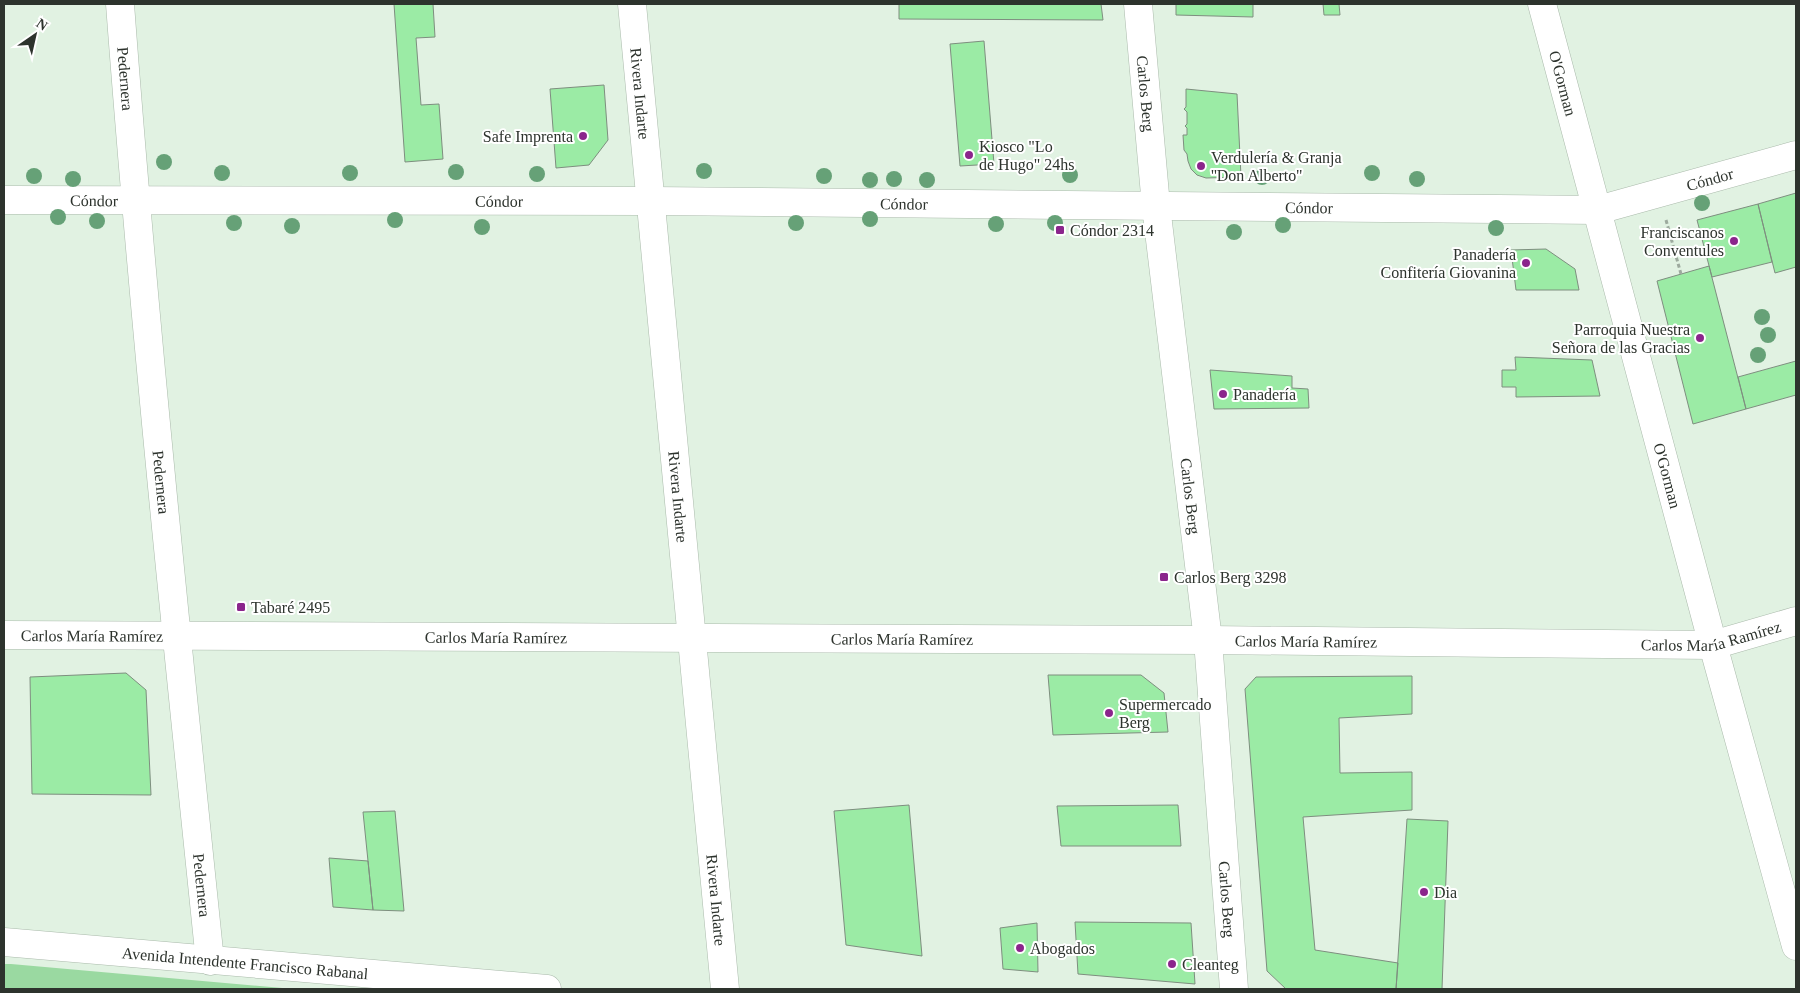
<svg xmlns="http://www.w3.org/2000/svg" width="1800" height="993" font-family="'Times New Roman',serif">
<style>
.green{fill:#9ad9a1}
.building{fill:#9beba5;stroke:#7e8e7f}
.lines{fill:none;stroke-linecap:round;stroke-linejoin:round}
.minor-casing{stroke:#aabaab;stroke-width:29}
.major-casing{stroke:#aabaab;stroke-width:29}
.path{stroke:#9daa9e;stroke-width:3;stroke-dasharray:4 2.5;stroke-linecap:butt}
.minor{stroke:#fff;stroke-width:28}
.major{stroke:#fff;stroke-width:28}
.tree{fill:#66a177}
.poi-dot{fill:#8b258c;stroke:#fff;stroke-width:2}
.labels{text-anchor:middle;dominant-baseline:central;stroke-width:4;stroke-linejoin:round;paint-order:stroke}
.street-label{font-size:16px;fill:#2d332d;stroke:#fff}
.poi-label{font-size:16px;fill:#2d332d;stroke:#fff;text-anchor:start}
</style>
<rect width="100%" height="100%" fill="#e1f2e2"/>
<path class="green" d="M4 964H11L294 989H4Z"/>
<path class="building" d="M394 4H433L435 37 416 38 421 105 439 104 443 159 405 162Z
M899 4H1101L1103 20 899 19Z
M1176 4H1253V17L1176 15Z
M1323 4H1339L1340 15H1324Z
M984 41 994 164 960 166 950 44Z
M604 85 608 140 589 165 556 168 550 89Z
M1186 89 1237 94 1241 177 1206 178 1197 175 1191 169 1188 161 1187 154 1184 150 1183 135H1187V128L1185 126 1187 124V112L1184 109 1186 107Z
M1796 193V267L1775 273 1758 204Z
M1758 204 1772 262 1712 277 1697 220Z
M1546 249 1575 269 1579 290H1516L1511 250Z
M1709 266 1746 409 1693 424 1657 281Z
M1515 357 1592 360 1600 396 1516 397V387H1502V370H1516Z
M1796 361V395L1746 409 1738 377Z
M1210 370 1292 376V388L1308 389 1309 408 1214 409Z
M126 673 146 690 151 795 32 794 30 677Z
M1048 675H1141L1164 693 1168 732 1053 735Z
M1412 676V714L1339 718 1340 773 1412 772V810L1303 817 1315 950 1398 963 1396 989H1286L1267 971 1245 689 1256 677Z
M909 805 922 956 846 945 834 811Z
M1178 805 1181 846H1061L1057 806Z
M395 811 404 911 373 910 363 812Z
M1407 819 1448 821 1442 989H1396Z
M329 858 368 861 373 910 333 907Z
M1075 922 1191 923 1195 984 1078 974Z
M1037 923 1038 972 1003 969 1000 928Z"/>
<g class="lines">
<g class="minor-casing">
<g id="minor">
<path id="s1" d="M120 4C144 323 177 642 210 961"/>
<path id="s2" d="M632 4 725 989"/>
<path id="s3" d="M1138 4 1156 206 1208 640 1234 989"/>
<path id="s4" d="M1542 4 1713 645 1796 946"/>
<path id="s5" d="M4 200 651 201 1598 210 1796 155"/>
<path id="s6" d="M4 635 1208 640 1713 645 1796 621"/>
</g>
</g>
<g class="major-casing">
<g id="major">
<path id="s7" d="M4 942 547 989"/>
</g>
</g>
<path class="path" d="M1666 220 1681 274"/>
<use href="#minor" class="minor"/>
<use href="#major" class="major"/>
</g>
<g class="tree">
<circle cx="164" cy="162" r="8"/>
<circle cx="704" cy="171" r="8"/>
<circle cx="456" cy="172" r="8"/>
<circle cx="222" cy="173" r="8"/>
<circle cx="350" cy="173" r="8"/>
<circle cx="1372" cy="173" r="8"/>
<circle cx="537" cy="174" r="8"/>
<circle cx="1070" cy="175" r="8"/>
<circle cx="34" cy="176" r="8"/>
<circle cx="824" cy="176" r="8"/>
<circle cx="1262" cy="177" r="8"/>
<circle cx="73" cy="179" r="8"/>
<circle cx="894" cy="179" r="8"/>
<circle cx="1417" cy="179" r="8"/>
<circle cx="870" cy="180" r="8"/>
<circle cx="927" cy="180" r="8"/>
<circle cx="1702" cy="203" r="8"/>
<circle cx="58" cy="217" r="8"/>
<circle cx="870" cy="219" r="8"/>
<circle cx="395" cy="220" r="8"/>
<circle cx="97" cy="221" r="8"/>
<circle cx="234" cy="223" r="8"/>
<circle cx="796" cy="223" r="8"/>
<circle cx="1055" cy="223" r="8"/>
<circle cx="996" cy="224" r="8"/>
<circle cx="1283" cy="225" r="8"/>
<circle cx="292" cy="226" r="8"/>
<circle cx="482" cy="227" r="8"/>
<circle cx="1496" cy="228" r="8"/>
<circle cx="1234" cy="232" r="8"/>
<circle cx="1762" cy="317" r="8"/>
<circle cx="1768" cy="335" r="8"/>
<circle cx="1758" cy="355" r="8"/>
</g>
<g class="poi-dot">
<circle cx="583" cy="136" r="5"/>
<circle cx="969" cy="155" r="5"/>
<circle cx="1201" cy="166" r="5"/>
<rect x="1055" y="225" width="10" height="10" rx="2.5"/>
<circle cx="1734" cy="241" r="5"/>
<circle cx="1526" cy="263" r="5"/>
<circle cx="1700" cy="338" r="5"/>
<circle cx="1223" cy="394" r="5"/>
<rect x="1159" y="572" width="10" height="10" rx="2.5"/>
<rect x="236" y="602" width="10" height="10" rx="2.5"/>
<circle cx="1109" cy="713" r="5"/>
<circle cx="1424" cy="892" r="5"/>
<circle cx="1020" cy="948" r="5"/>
<circle cx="1172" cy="964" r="5"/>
</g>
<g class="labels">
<g class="street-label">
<text stroke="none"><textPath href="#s1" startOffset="75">Pedernera</textPath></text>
<text stroke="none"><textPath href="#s4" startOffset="82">O'Gorman</textPath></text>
<text stroke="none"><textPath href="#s2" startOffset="90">Rivera Indarte</textPath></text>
<text stroke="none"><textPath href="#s3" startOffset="90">Carlos Berg</textPath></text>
<text stroke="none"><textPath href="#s5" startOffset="1710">Cóndor</textPath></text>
<text stroke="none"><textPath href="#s5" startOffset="90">Cóndor</textPath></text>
<text stroke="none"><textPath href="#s5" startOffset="495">Cóndor</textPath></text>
<text stroke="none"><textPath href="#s5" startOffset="900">Cóndor</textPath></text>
<text stroke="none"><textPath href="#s5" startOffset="1305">Cóndor</textPath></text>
<text stroke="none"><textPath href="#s4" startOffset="488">O'Gorman</textPath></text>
<text stroke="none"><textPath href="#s1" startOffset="480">Pedernera</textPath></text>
<text stroke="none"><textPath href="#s2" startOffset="495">Rivera Indarte</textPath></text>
<text stroke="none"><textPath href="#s3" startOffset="495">Carlos Berg</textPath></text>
<text stroke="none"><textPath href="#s6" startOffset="1708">Carlos María Ramírez</textPath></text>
<text stroke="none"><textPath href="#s6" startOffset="88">Carlos María Ramírez</textPath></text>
<text stroke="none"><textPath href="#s6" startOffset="492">Carlos María Ramírez</textPath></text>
<text stroke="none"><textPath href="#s6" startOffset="898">Carlos María Ramírez</textPath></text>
<text stroke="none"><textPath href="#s6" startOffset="1302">Carlos María Ramírez</textPath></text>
<text stroke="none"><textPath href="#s1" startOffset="885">Pedernera</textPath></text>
<text stroke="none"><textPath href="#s3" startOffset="900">Carlos Berg</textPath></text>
<text stroke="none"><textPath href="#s2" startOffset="900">Rivera Indarte</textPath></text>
<text stroke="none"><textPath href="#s7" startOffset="242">Avenida Intendente Francisco Rabanal</textPath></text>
</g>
<g class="poi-label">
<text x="573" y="136" text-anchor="end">Safe Imprenta</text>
<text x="979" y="146">Kiosco "Lo<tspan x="979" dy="18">de Hugo" 24hs</tspan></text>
<text x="1211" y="157">Verdulería &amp; Granja<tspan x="1211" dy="18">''Don Alberto''</tspan></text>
<text x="1070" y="230">Cóndor 2314</text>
<text x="1724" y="232" text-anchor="end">Franciscanos<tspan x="1724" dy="18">Conventules</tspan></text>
<text x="1516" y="254" text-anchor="end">Panadería<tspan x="1516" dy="18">Confitería Giovanina</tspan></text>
<text x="1690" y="329" text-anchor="end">Parroquia Nuestra<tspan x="1690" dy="18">Señora de las Gracias</tspan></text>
<text x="1233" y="394">Panadería</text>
<text x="1174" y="577">Carlos Berg 3298</text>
<text x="251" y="607">Tabaré 2495</text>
<text x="1119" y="704">Supermercado<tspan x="1119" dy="18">Berg</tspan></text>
<text x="1434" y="892">Dia</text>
<text x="1030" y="948">Abogados</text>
<text x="1182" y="964">Cleanteg</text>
</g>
</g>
<rect width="1800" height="993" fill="none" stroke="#2d332d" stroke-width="10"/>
<g transform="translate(35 35) rotate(34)" stroke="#ffffff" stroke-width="4" paint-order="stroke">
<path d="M0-4L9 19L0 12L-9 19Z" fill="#2d332d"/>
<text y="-8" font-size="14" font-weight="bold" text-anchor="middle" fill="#2d332d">N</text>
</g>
</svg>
